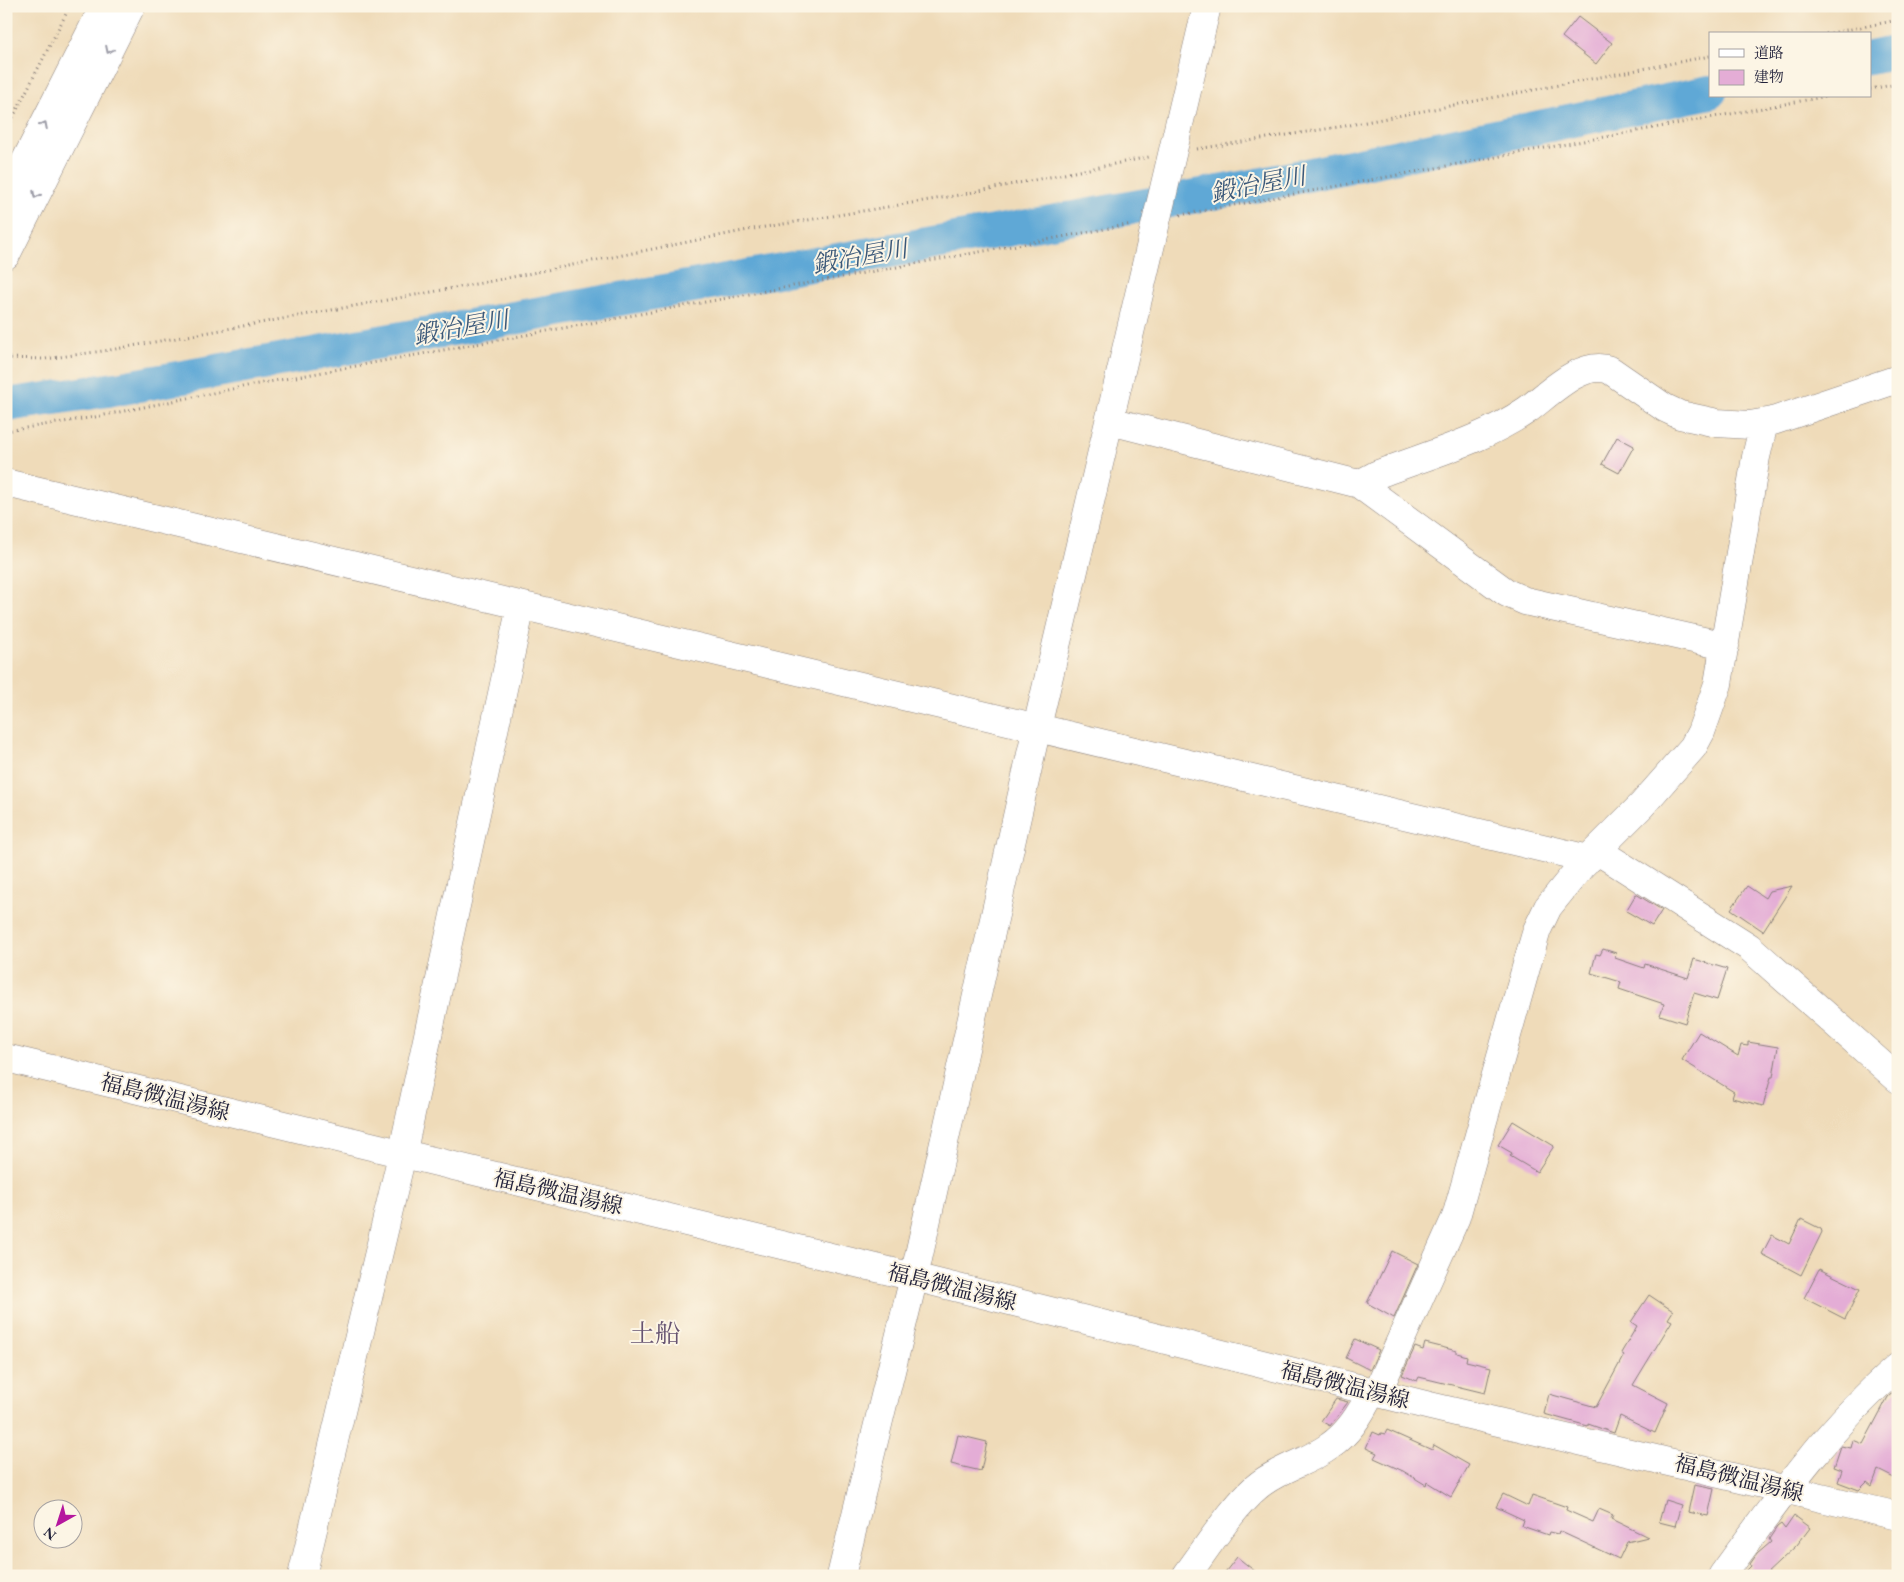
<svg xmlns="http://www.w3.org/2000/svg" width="1904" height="1582" font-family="'EB Garamond','Noto Serif JP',serif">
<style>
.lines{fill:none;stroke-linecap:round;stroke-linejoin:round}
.river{stroke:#5ea8d6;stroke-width:34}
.building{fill:#e4add6}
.minor-casing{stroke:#887e7a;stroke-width:29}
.major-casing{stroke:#887e7a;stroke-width:29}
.path{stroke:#887e7a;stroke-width:3;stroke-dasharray:1 4;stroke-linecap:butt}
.minor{stroke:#fff;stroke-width:28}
.major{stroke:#fff;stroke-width:28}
.oneway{stroke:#9c9ca7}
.labels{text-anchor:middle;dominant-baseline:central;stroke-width:4;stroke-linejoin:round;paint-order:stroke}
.street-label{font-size:22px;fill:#22223b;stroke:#fcf5e5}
.water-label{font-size:24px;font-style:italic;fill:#3a5879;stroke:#fcf5e5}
.quarter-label{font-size:25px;fill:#665371;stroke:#fcf5e5}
</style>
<rect width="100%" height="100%" fill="#fcf5e5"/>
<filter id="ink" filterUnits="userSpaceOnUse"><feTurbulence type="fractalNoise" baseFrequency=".02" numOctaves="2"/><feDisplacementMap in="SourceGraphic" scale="10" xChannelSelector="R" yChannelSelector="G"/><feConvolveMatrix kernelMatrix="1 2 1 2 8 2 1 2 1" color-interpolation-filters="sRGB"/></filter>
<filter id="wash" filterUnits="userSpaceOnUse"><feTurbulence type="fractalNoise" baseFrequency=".0096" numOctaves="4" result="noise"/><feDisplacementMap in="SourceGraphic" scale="20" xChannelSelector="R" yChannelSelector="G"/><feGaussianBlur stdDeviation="1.12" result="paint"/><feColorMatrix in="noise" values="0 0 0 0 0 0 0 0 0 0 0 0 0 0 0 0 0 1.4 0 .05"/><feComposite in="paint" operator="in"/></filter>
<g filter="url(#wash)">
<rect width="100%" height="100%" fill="#efdbb9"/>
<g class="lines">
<path class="river" d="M1870 58 1898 52
M6 405 122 388 1258 185 1710 92"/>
</g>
<g id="blocks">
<path class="building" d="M1578 17 1612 43 1596 64 1562 37Z
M1617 437 1634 446 1619 473 1602 464Z
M1747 886 1765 898 1769 891 1792 886 1763 931 1731 909Z
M1636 894 1662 910 1652 926 1626 911Z
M1603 949 1616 953 1615 958 1644 968 1645 964 1688 978 1694 959 1727 969 1717 1000 1694 993 1685 1023 1660 1015 1664 1004 1619 989 1621 982 1591 973 1596 954 1600 955Z
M1699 1032 1738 1056 1741 1045 1748 1046V1042L1778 1047 1773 1077H1771L1763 1106 1732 1098 1734 1092 1682 1060Z
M1513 1121 1554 1146 1537 1172 1510 1156 1512 1153 1498 1145Z
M1801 1219 1821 1229 1822 1232 1801 1275 1762 1254 1772 1235 1789 1244Z
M1392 1251 1418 1264 1394 1318 1367 1303Z
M1819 1269 1860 1289 1845 1319 1804 1298Z
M1649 1295 1673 1311 1668 1319 1672 1321 1633 1385 1668 1403 1655 1433 1620 1416 1614 1433 1588 1424V1426L1544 1414 1549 1394 1596 1407 1624 1355 1621 1353 1637 1326 1631 1322Z
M1355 1339 1379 1350 1370 1370 1346 1358Z
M1425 1343 1457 1351V1353L1467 1356 1466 1361 1491 1367 1485 1393 1419 1377 1417 1381 1402 1375 1415 1347 1423 1350Z
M1898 1388V1480L1878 1470 1872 1486 1867 1482 1859 1490 1838 1482 1842 1470 1834 1467 1841 1446 1851 1448 1853 1440 1863 1444 1888 1397Z
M1336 1399 1348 1402 1330 1426 1321 1421Z
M1387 1430 1432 1450 1434 1445 1469 1465 1451 1497 1427 1482 1426 1485 1403 1471 1374 1458 1377 1453 1366 1448 1373 1432 1380 1435 1381 1433 1385 1434Z
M958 1435 987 1442 981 1471 951 1464Z
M1694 1485 1714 1489 1708 1516 1688 1512Z
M1503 1494 1528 1506 1532 1495 1567 1507 1566 1510 1593 1522 1599 1509 1613 1515 1611 1519 1648 1537 1627 1542 1619 1559 1559 1531 1558 1534 1549 1532 1548 1535 1522 1526 1524 1520 1496 1507Z
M1665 1500 1681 1505 1675 1526 1659 1522Z
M1794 1516 1810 1528 1797 1545 1764 1576H1741L1751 1566 1750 1564 1757 1554 1771 1542 1769 1539 1777 1527 1781 1524 1785 1529Z
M1237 1557 1261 1576H1222Z"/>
</g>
</g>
<g filter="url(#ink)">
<use href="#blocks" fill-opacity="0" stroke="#887e7a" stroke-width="1"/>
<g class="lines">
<g class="minor-casing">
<path id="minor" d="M1110 421 1359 484 1507 593 1525 601 1725 646
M6 483 1589 859
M1359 484 1376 475C1427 455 1482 441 1527 410 1549 394 1582 359 1610 370L1665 408 1680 415 1717 423 1750 425 1773 421 1898 379
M1598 851 1749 947 1898 1079
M1377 1393 1456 1217 1529 957 1537 930 1548 907 1582 865 1642 805 1693 747 1701 732 1718 684 1756 457 1764 423
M302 1576 402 1155 521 606
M841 1576 914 1277 1037 727 1207 6
M1186 1576C1206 1549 1237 1500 1263 1482 1284 1467 1310 1461 1330 1446 1349 1433 1362 1412 1371 1392
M1722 1576C1775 1503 1829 1426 1898 1367"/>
</g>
<g class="major-casing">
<path id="major" d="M6 199 104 6
M6 255 131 6
M6 1058 914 1277 1430 1406 1898 1516"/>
</g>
<path class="path" d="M1826 34 1898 20
M1870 89 1898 84
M6 131 70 6
M1197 149 1345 126 1710 56
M1180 215 1828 96
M6 358 45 359 110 350 487 282 753 229 954 196 1149 157
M6 431 95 417 252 385 1132 224"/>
<use href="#minor" class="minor"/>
<use href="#major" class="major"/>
</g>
<defs><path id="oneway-chevron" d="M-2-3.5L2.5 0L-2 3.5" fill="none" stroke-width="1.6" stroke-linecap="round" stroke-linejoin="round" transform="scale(1.25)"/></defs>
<g class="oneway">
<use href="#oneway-chevron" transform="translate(109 50) rotate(116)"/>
<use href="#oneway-chevron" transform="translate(44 125) rotate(-63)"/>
<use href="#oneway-chevron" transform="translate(36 195) rotate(117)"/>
</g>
</g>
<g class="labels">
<g class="street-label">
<text transform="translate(165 1097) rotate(14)">福島微温湯線</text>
<text transform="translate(558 1192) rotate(13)">福島微温湯線</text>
<text transform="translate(952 1287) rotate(14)">福島微温湯線</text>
<text transform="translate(1345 1385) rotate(14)">福島微温湯線</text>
<text transform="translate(1739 1478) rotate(14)">福島微温湯線</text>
</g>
<g class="water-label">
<text transform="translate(1258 184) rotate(-11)">鍛冶屋川</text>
<text transform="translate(860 256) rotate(-10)">鍛冶屋川</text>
<text transform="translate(461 327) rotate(-10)">鍛冶屋川</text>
</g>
<g class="quarter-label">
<text x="655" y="1333">土船</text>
</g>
</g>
<rect width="1904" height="1582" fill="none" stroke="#fcf5e5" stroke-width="25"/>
<rect x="1709" y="32" width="162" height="65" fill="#fcf5e5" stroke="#a5a1a1"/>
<rect x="1719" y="49" width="25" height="8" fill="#ffffff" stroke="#a5a1a1"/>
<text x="1754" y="58" font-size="15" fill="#22223b">道路</text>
<rect x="1719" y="70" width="25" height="15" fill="#e4add6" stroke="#a5a1a1"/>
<text x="1754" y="82" font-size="15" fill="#22223b">建物</text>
<g transform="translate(58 1524) rotate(219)"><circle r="24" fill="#fcf5e5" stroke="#a5a1a1"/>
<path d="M0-4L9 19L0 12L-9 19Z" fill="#b5179e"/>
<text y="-8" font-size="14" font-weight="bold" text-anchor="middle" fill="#22223b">N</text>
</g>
</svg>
